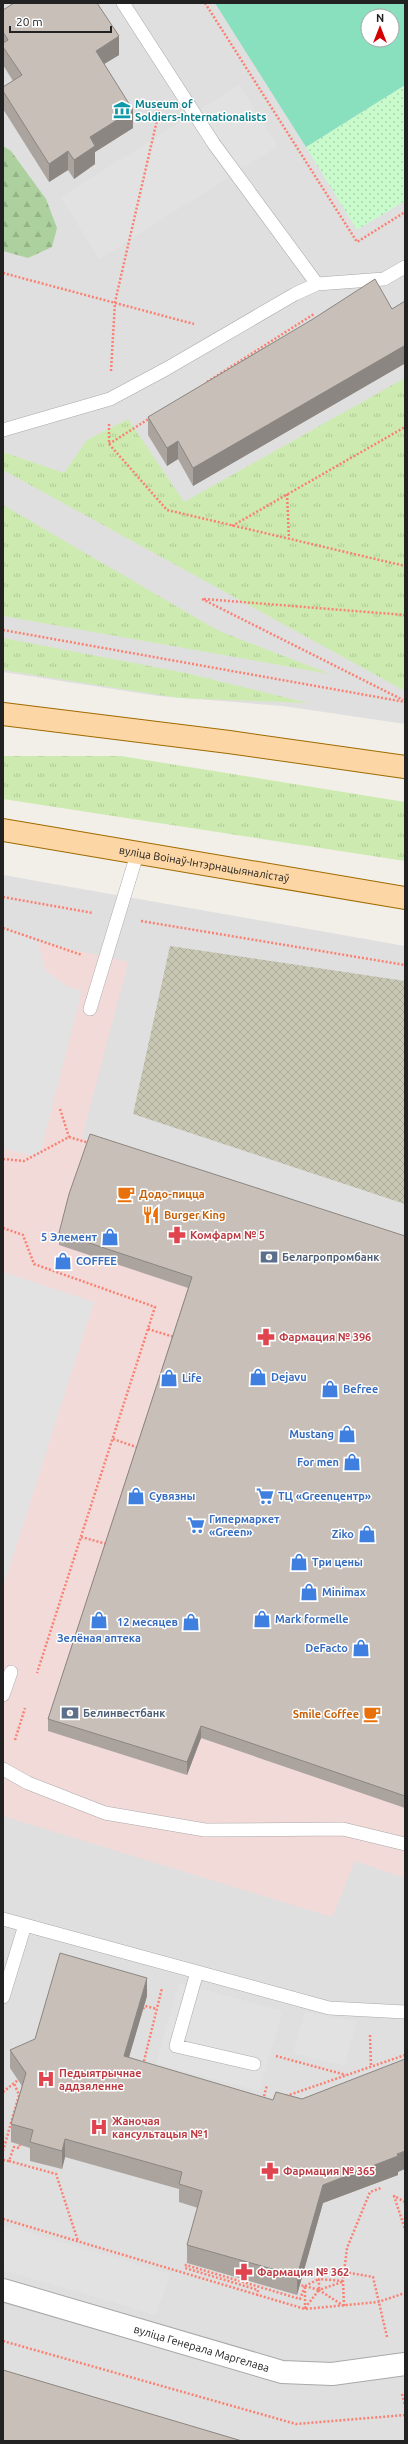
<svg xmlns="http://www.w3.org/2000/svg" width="408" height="2444" font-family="Ubuntu,sans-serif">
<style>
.residential{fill:#e0dfdf;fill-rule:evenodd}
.commercial{fill:#f2dad9}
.construction{fill:url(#construction-cross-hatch)}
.grass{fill:url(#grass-tufts)}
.forest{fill:url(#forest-firs)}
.park{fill:url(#park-dots)}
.pitch{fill:#88e0be;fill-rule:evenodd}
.parking{fill:#e2e2e2}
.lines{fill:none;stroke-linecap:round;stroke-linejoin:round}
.service-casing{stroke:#a9a9a9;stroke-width:14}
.minor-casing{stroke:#a9a9a9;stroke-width:24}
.primary-casing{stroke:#a06b00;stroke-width:24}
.path{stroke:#fa8072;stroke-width:2.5;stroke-dasharray:2 2;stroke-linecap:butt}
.service{stroke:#fff;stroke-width:13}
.minor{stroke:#fff;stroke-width:22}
.primary{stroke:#fcd6a4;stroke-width:22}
.wall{fill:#aba49e}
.shaded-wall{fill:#8b8681}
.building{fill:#c7bfb8;stroke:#8b8681}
.labels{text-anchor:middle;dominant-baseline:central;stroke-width:3;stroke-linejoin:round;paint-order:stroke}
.culture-label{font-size:11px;font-weight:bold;fill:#0d838f;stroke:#fff;text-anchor:start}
.street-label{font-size:11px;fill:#222;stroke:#fff}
.food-label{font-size:11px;font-weight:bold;fill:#c56008;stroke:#fff;text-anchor:start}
.health-label{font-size:11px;font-weight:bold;fill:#be3a42;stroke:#fff;text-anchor:start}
.shop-label{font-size:11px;font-weight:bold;fill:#366cbe;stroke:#fff;text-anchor:start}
.service-label{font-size:11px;font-weight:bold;fill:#4e5e75;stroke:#fff;text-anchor:start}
</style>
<defs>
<pattern id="construction-cross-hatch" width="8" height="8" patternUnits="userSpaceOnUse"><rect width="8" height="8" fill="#c7c7b4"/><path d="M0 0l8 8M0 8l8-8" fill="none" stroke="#abab9a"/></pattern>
<pattern id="grass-tufts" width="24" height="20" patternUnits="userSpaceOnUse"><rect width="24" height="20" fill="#cdebb0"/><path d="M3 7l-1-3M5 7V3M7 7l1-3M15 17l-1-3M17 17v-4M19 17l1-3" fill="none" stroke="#b0c997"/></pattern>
<pattern id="forest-firs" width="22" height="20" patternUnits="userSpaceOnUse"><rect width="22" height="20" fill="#add19e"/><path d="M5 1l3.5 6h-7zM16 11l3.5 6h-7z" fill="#95b388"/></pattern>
<pattern id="park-dots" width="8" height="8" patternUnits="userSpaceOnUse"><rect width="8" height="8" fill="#c8facc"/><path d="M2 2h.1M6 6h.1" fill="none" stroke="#acd6af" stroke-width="1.8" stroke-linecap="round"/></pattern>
</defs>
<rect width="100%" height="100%" fill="#f2efe9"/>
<path class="residential" d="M3 3H405V724L283 706 158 696 3 672ZM368 16H392V40H368Z
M3 875 405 946V2441H3Z"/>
<path class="commercial" d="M3 934 128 962 82 1138 405 1242V1878L355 1861 332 1917 3 1816Z"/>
<path class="construction" d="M170 946 405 981V1204L133 1114Z"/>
<path class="grass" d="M405 378V691L3 470V452L64 473 87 440 128 419 184 502Z
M3 505 219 631 330 674 3 616Z
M3 638 186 673 308 703 179 698 3 670Z
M3 756H121L405 802V861L3 799Z"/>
<path class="forest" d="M3 146 11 151 46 199 57 228 52 247 28 258 3 251Z"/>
<path class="park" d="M405 85V201L357 230 306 147Z"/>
<path class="pitch" d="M215 3H405V85L306 147ZM368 16H392V40H368Z"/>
<path class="parking" d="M239 85 278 146 99 259 61 197Z
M3 929 38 941 45 970 65 985 82 991 39 1158 3 1148Z
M3 1272 94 1302 3 1588Z
M179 1983 283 2011 259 2091 156 2064Z
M305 2012 357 2021 344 2066 293 2053Z
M3 2225 170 2274 156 2315 3 2270Z"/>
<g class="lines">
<g class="service-casing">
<path id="service" d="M123 3 214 144 317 284
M3 430 110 399 166 369 295 294 317 284 384 279 405 267
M90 1009 138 851
M3 1695 11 1672
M3 1769 28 1783 105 1813 205 1830 343 1829 405 1844
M3 1919 329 2008 405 2012
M197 1972 176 2046 254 2064
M3 1997 25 1925"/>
</g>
<g class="minor-casing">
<g id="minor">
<path id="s1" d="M3 2290 282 2372 332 2374 405 2364"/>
</g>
</g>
<g class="primary-casing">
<g id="primary">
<path d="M3 714 229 742 405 767"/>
<path id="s2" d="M3 830 405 898"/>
</g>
</g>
<path class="path" d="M205 3 357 242 405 212
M3 273 194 324
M111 371 115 302 160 107
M207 382 314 314
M109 424V444L167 510 405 566
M109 444 150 418
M287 494 289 539
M232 526 405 427
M202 599 403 700
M204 599 405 615
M3 630 405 702
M3 897 93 913
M141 921 405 965
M3 928 82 955
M60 1109 69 1137
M3 1159 24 1161 69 1137 89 1143
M3 1228 23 1235 34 1264 155 1307 37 1673
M148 1329 174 1337
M113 1439 139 1448
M81 1537 107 1544
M15 1740 25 1708
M143 2009 145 2006 157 2009
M370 2035 371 2066
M276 2056 346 2075
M143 2065 162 1988
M3 2092 18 2080
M286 2096 405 2055
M263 2100 267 2085
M3 2151 19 2095 14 2083
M3 2160 9 2161 14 2147 19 2148 20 2145
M9 2161 56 2174 78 2241
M405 2202 394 2196 405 2229
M3 2219 305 2309 378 2302 405 2293
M345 2272 373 2277 387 2337
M342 2282 319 2290 344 2306
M305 2286 319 2279
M305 2286 319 2290
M257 2296 258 2290 185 2268 186 2265 300 2299 305 2286 299 2285
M344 2306 343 2281 347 2248 370 2192 381 2188
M305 2308 319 2290V2279L343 2281
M305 2309V2288
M3 2341 296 2424 405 2415
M402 2394 405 2405"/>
<use href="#service" class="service"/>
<use href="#minor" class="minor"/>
<use href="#primary" class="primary"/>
</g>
<path class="wall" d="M3 10 119 55 104 64 133 128 95 152V164L74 179 68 170 49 182 3 109V87L13 81 3 65Z
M405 301V365L404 364 193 486 178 459 167 466 148 435V417L392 309Z
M59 1233 405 1236V1808L201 1738 187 1775 48 1731V1719L188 1288 59 1245Z
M147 1996 129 2057 398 2172V2175L323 2203 297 2295 187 2263V2245L198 2208 179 2202V2189L65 2157 62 2169 30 2161V2148L11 2142V2124L22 2086 10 2068V2050Z"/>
<path class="shaded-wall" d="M119 36V55L96 69V51Z
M133 110V128L95 152V164L74 179V160L90 137Z
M68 151V170L49 182V164Z
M404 346V364L193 486V468Z
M178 441V459L167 466V448Z
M201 1726V1738L187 1775V1762Z
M147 1978V1996L124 2074V2056Z
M65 2139V2157L62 2169V2151Z
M405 2151V2169L398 2172V2175L323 2203 297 2295V2276L323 2185Z"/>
<path class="building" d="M14 3H97L119 36 96 51 133 110 90 137 95 146 74 160 68 151 49 164 3 91V87L22 75 3 47V43L8 40 3 32V10Z
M375 279 392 309 405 301V347L404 346 193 468 178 441 167 448 148 417 313 319Z
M90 1134 405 1236V1796L201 1726 187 1762 48 1719 192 1277 59 1233 69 1194Z
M60 1953 147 1978 124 2056 273 2100 276 2092 302 2099 405 2059V2151L397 2154 398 2156 323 2185 297 2276 187 2245 202 2191 179 2184 182 2172 65 2139 62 2151 30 2142 33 2130 11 2124 26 2073 10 2050 35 2039Z
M3 2370 242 2441H3Z"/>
<defs>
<g id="museum-bare" transform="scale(1.38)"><path d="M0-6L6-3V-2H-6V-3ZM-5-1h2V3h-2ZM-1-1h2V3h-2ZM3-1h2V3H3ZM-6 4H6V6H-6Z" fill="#0f9aa8" stroke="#fff" stroke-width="2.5" paint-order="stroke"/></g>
<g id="cafe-bare" transform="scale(1.38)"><path d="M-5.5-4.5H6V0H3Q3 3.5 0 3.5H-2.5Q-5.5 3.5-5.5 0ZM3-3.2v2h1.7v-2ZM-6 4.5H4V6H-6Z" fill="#e8710a" stroke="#fff" stroke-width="2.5" paint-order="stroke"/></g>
<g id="restaurant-bare" transform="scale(1.38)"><path d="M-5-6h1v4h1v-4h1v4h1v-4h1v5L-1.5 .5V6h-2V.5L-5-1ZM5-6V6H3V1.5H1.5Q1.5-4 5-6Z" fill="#e8710a" stroke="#fff" stroke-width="2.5" paint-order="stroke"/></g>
<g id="pharmacy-bare" transform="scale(1.38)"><path d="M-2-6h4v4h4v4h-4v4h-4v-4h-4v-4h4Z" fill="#e0444e" stroke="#fff" stroke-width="2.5" paint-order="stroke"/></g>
<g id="shop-bare" transform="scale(1.38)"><path d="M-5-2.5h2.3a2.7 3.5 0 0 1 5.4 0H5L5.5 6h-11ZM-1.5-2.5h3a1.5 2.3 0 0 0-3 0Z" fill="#3f7fe0" stroke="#fff" stroke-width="2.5" paint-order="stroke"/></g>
<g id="bank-bare" transform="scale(1.38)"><path d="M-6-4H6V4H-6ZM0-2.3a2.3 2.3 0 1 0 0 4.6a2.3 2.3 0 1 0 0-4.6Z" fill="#5c6f8a" stroke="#fff" stroke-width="2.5" paint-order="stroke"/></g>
<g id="supermarket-bare" transform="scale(1.38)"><path d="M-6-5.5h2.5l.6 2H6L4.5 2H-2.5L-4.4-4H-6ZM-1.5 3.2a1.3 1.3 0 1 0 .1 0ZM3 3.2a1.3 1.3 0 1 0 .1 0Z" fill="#3f7fe0" stroke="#fff" stroke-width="2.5" paint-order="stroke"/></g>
<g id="hospital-bare" transform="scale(1.38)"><path d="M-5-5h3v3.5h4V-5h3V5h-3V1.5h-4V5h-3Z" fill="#e0444e" stroke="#fff" stroke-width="2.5" paint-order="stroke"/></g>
</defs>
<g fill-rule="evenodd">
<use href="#museum-bare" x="122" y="110"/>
<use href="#cafe-bare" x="126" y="1194"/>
<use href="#restaurant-bare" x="151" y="1215"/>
<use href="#pharmacy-bare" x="177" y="1235"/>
<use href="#shop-bare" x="110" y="1237"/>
<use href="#bank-bare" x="269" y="1257"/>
<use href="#shop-bare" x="63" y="1261"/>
<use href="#pharmacy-bare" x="266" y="1337"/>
<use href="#shop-bare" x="258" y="1377"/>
<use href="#shop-bare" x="169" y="1378"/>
<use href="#shop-bare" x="330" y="1389"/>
<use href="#shop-bare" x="347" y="1434"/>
<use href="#shop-bare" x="352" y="1462"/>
<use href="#shop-bare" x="136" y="1496"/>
<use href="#supermarket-bare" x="265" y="1496"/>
<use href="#supermarket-bare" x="196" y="1525"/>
<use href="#shop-bare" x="367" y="1534"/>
<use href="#shop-bare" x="299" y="1562"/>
<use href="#shop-bare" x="309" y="1592"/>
<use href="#shop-bare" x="262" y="1619"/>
<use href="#shop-bare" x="99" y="1620"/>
<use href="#shop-bare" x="191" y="1622"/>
<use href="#shop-bare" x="361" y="1648"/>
<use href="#bank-bare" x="70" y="1713"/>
<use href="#cafe-bare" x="372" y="1714"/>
<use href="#hospital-bare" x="46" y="2079"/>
<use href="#hospital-bare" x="99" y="2127"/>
<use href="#pharmacy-bare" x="270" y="2171"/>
<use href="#pharmacy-bare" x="244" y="2272"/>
</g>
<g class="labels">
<g class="culture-label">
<text x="135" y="104">Museum of<tspan x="135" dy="13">Soldiers-Internationalists</tspan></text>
</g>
<g class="street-label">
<text stroke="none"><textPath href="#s2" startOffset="204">вуліца Воінаў-Інтэрнацыяналістаў</textPath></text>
<text stroke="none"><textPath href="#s1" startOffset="207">вуліца Генерала Маргелава</textPath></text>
</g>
<g class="food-label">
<text x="139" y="1194">Додо-пицца</text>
<text x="164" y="1215">Burger King</text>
<text x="359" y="1714" text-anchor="end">Smile Coffee</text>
</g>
<g class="health-label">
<text x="190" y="1235">Комфарм № 5</text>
<text x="279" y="1337">Фармация № 396</text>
<text x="59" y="2073">Педыятрычнае<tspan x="59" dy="13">аддзяленне</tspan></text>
<text x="112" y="2121">Жаночая<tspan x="112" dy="13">кансультацыя №1</tspan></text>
<text x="283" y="2171">Фармация № 365</text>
<text x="257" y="2272">Фармация № 362</text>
</g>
<g class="shop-label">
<text x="97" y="1237" text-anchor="end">5 Элемент</text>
<text x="76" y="1261">COFFEE</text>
<text x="271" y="1377">Dejavu</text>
<text x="182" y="1378">Life</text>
<text x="343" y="1389">Befree</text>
<text x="334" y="1434" text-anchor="end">Mustang</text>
<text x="339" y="1462" text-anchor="end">For men</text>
<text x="149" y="1496">Сувязны</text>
<text x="278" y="1496">ТЦ «Greenцентр»</text>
<text x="209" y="1519">Гипермаркет<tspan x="209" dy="13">«Green»</tspan></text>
<text x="354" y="1534" text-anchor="end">Ziko</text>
<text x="312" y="1562">Три цены</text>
<text x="322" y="1592">Minimax</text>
<text x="275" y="1619">Mark formelle</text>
<text x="178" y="1622" text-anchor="end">12 месяцев</text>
<text x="99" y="1638" text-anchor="middle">Зелёная аптека</text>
<text x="348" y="1648" text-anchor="end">DeFacto</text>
</g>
<g class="service-label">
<text x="282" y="1257">Белагропромбанк</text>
<text x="83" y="1713">Белинвестбанк</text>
</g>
</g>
<rect width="408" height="2444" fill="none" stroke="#222222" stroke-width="8"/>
<g transform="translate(380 28)"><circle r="19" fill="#ffffff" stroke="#a7a7a7"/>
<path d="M0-3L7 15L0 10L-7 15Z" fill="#d40000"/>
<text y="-6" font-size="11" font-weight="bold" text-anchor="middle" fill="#222222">N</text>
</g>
<path d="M10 26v6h101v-6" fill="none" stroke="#222222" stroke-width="2"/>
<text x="16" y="26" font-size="12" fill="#222222" stroke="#ffffff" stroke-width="3" paint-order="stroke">20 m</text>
</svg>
